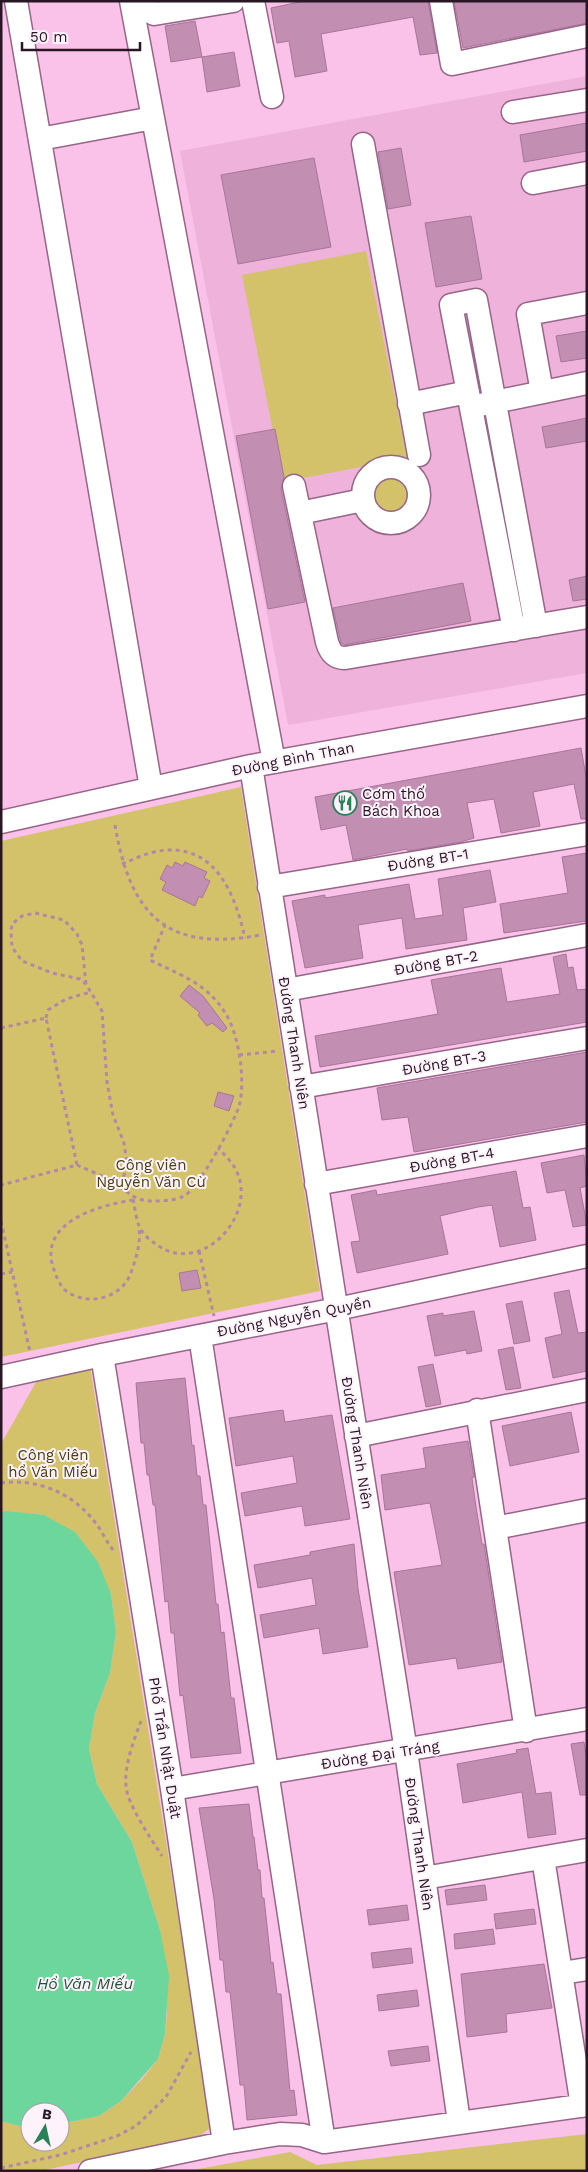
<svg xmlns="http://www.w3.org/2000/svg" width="588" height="2172" font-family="'Work Sans',sans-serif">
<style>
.built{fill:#eeb2db}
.green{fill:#d4c26a}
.water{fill:#6cd69d}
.building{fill:#c28eb2;stroke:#a87599}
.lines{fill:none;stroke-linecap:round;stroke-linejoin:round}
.minor-casing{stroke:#976588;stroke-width:25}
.path{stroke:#b387a6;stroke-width:3;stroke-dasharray:4 4;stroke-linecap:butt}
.minor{stroke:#fff;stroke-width:22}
.labels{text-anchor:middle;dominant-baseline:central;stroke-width:4;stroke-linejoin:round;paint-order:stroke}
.street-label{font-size:15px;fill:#291624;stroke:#fff3fb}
.poi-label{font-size:15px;fill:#291624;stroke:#fff3fb;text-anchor:start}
.park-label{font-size:15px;fill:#483f12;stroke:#fff3fb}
.water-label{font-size:16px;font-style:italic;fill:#25513a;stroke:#fff3fb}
</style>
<rect width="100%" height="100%" fill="#fac2e9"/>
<path class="built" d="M587 76V673L288 725 180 151Z"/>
<path class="green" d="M366 251 407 458 283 482 242 275Z
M368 495a23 23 0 1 1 46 0a23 23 0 1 1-46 0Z
M241 787 320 1291 1 1357V841Z
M90 1366 211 2122 209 2129 201 2135 166 2144 40 2171H1V2121L19 2126 30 2127V2142H60V2124L99 2116 121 2101 142 2079 158 2059 165 2034 167 2013 160 1930 132 1842 97 1784 89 1749 95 1713 110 1673 116 1632 111 1594 44 1515 1 1512V1444L40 1375Z
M587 2134V2171H188L290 2152 317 2165Z"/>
<path class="water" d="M6 1511 44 1515 75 1532 98 1562 111 1594 116 1632 110 1673 95 1713 89 1749 97 1784 132 1842 160 1930 169 1976 165 2034 158 2059 121 2101 99 2116 60 2124V2112H30V2127L19 2126 1 2121V1512Z"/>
<path class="building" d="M304 1H428L437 53 420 55 413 17 321 34 327 71 295 77 289 41 277 43 271 8Z
M454 1H587V23L463 48Z
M195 21 202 57 171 62 165 26Z
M234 52 240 86 207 92 202 57Z
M587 123V151L524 162 520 135Z
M401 148 411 205 388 209 378 152Z
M314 158 331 247 238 264 221 175Z
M471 216 482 279 436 287 425 223Z
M587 331V358L561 362 556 336Z
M587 418V441L546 448 542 427Z
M275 429 284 477 281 489 305 602 268 609 236 436Z
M587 576V599L573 601 569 580Z
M463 583 471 621 344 645 341 643 333 608Z
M581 748 587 782V819H581L574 784 533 792 540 826 501 833 494 799 467 803 474 838 461 842 408 851 407 849 353 860 346 825 321 830 315 797Z
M587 853V921L504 933 500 904 568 893 562 857Z
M175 862 183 866 185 862 207 872 204 878 210 881 202 898 199 896 195 906 162 890 166 882 160 879 167 865 172 868Z
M490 870 496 902 463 908 467 940 406 949 402 918 358 925 363 958 305 968 292 901 325 895V898L409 884 415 919 443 915 438 879Z
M566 954 568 968 573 967 577 990 587 989V1022L320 1067 315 1036 438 1014 431 980 501 968 507 1002 560 994 553 957Z
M189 985 203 996 227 1028 223 1032 212 1023 207 1026 198 1015 200 1013 180 996Z
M587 1052V1122L414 1152 408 1117 382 1120 377 1088Z
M218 1092 234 1096 229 1111 214 1106Z
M584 1155 587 1186 580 1188 587 1225 573 1227 565 1190 547 1193 541 1163Z
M516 1171 523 1208 530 1207 536 1240 500 1247 492 1205 478 1207 440 1216 448 1254 357 1273 351 1242 360 1241 351 1195 376 1190 377 1195Z
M197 1270 201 1288 182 1291 179 1273Z
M569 1290 578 1333 587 1332V1371L553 1378 545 1338 562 1334 554 1293Z
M522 1301 530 1341 514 1344 506 1304Z
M474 1311 482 1351 467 1354 466 1350 435 1356 427 1316 443 1313V1316Z
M513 1347 521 1388 506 1390 498 1350Z
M433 1364 441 1404 426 1407 418 1367Z
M185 1378 192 1446 194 1445 197 1476H200L203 1505H206L216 1604H218L221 1633 224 1632 231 1698H234L241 1753 191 1758 183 1695 180 1696 174 1633H171L168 1601 165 1602 155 1505H153L149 1475H147L144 1443H141L136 1383Z
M283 1410 285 1422 332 1415 350 1519 305 1526 302 1506 245 1516 241 1493 297 1483 293 1456 236 1466 229 1418Z
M571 1412 579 1452 510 1466 502 1426Z
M468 1441 474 1477 472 1478 476 1507 482 1544H484L502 1662 458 1669 456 1658 409 1665 394 1572 442 1565 430 1503 385 1510 381 1475 426 1468 423 1448Z
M354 1544 358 1589 368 1647 323 1654 319 1628 264 1638 260 1615 316 1605 312 1578 258 1588 254 1565 310 1555V1552Z
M584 1742 587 1761V1795H580L571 1744Z
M528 1748 536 1794 551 1792 556 1834 528 1838 522 1792 463 1803 457 1764 517 1753 516 1750Z
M249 1804 253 1837H254L258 1870H260L262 1898H264L271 1963 273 1962 277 1994H281L290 2091 294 2090 297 2115 247 2120 244 2085H240L230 1992H226L223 1960H220L214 1899 199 1808Z
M485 1885 487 1900 447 1905 445 1890Z
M407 1905 409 1920 369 1925 367 1910Z
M534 1909 536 1924 496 1929 494 1914Z
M493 1929 495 1944 455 1949 454 1934Z
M411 1948 413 1963 373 1968 371 1953Z
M544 1964 552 2008 506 2014 507 2032 467 2037 461 1974Z
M417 1990 419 2006 379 2011 377 1995Z
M428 2046 430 2061 391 2066 388 2051Z"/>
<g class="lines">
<g class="minor-casing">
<path id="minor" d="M16 1 151 788
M131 1 274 762
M146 1 147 10 154 14 233 1
M253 1 272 97
M441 1 452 64 587 36
M513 112 587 100
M40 139 153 118
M363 144 419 455
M533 183 587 173
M542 392 528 314 587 303
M409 404 468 392
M480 405 587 383
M363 495a28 28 0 1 1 56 0a28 28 0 1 1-56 0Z
M294 486 327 642C330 652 334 658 345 658L587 617
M300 513 363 500
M514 630 451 305 476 300 536 626
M251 766 406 1751 459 2122
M1 822 251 766 587 706
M269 887 587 834
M286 990 587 935
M301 1087 587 1038
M316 1184 587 1136
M200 1336 324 2142
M102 1355 172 1789 224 2143
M1 1377 102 1355 337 1309 587 1256
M477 1410 526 1731
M356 1436 587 1390
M495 1528 587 1510
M172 1789 587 1719
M543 1858 582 2106
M424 1878 587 1850
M562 1973 587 1969
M90 2171 224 2143 280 2134 302 2135 324 2142 587 2105"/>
</g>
<path class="path" d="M115 825C130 914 166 953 260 935
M122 864C134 859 146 853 159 851 215 842 235 894 245 938
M86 984 82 945 77 934 64 920 35 913 22 916 12 924 11 931 12 947 22 961 52 973 80 979 86 984 102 1011 107 1082 113 1115 124 1143 127 1164 121 1186
M46 1018 48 1010 66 999 91 992
M1 1028 46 1018 77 1165 1 1185
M239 1055 278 1051
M77 1165C88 1170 101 1175 111 1181 127 1189 131 1200 150 1201 161 1201 175 1201 184 1196 199 1188 234 1123 239 1106 246 1082 239 1035 226 1014 207 983 180 975 150 960L165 925
M133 1199C135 1208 136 1218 139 1226 142 1234 150 1240 157 1245 201 1276 257 1217 237 1172 233 1163 225 1155 218 1148
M133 1200C101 1205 39 1221 53 1267 56 1275 59 1285 65 1290 86 1307 120 1299 130 1275 136 1259 141 1244 139 1227
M1 1221 30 1352
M199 1251 214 1316
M1 1274 12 1272
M1 1483C39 1478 75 1494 97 1525 103 1533 107 1543 114 1551
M141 1721C134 1740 124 1765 126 1786 127 1804 152 1840 162 1856
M1 2168 60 2155 117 2136 136 2126 166 2097 191 2052"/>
<use href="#minor" class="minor"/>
</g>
<defs>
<g id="restaurant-ring" transform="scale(1.25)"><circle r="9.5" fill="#fff3fb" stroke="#298257" stroke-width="1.5"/><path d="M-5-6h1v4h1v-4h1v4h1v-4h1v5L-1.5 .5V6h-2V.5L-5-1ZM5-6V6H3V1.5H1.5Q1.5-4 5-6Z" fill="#298257"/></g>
</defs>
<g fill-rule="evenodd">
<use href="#restaurant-ring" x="345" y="803"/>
</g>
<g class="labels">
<g class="street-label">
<text transform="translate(293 759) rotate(-11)">Đường Bình Than</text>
<text transform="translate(428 860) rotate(-9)">Đường BT-1</text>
<text transform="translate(436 963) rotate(-10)">Đường BT-2</text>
<text transform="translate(294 1043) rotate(81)">Đường Thanh Niên</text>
<text transform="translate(444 1063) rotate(-10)">Đường BT-3</text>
<text transform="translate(452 1160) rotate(-10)">Đường BT-4</text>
<text transform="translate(294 1317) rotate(-11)">Đường Nguyễn Quyền</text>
<text transform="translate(357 1443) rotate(81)">Đường Thanh Niên</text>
<text transform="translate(165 1748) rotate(81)">Phố Trần Nhật Duật</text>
<text transform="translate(380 1755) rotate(-9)">Đường Đại Tráng</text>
<text transform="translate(419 1844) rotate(82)">Đường Thanh Niên</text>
</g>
<g class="poi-label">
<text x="362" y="794">Cơm thố<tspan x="362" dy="17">Bách Khoa</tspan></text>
</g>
<g class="park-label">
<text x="151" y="1165">Công viên<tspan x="151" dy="17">Nguyễn Văn Cừ</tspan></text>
<text x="53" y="1455">Công viên<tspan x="53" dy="17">hồ Văn Miếu</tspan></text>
</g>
<g class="water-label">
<text x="85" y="1983">Hồ Văn Miếu</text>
</g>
</g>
<rect width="588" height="2172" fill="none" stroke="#291624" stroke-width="5"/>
<g transform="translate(45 2127) rotate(9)"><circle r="24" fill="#fff3fb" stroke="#a99ba5"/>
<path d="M0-4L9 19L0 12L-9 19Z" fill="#298257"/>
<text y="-8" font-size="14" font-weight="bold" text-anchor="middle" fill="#291624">B</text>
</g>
<path d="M22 42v8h118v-8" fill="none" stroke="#291624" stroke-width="2.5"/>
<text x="30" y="42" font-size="15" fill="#291624" stroke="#fff3fb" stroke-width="4" paint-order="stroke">50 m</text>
</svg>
